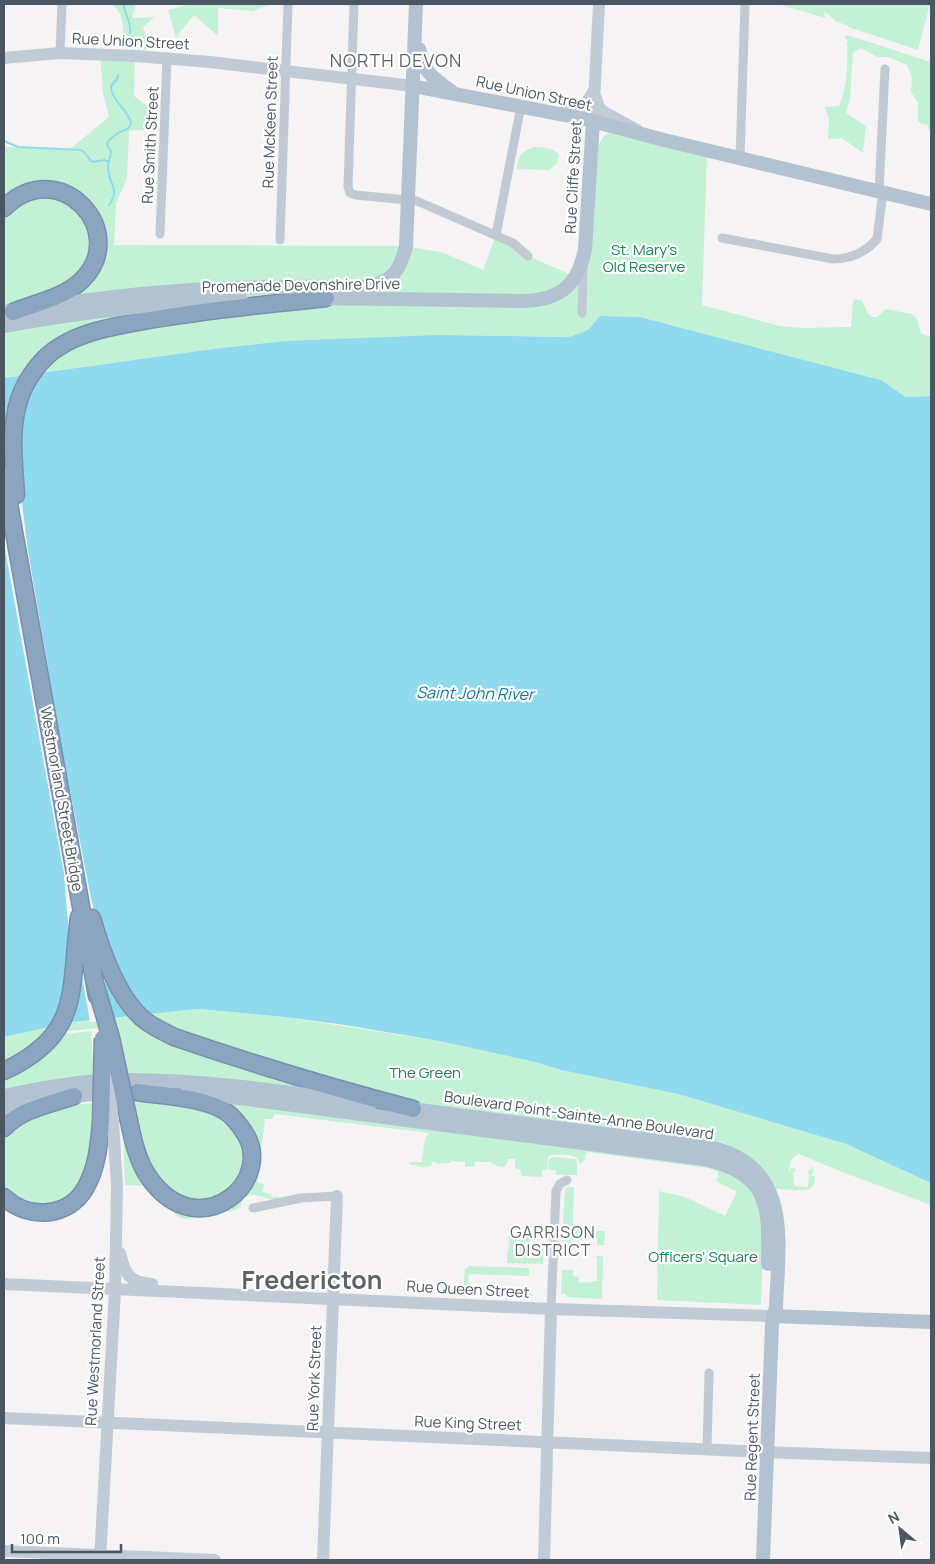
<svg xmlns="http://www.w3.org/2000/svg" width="935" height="1564" font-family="Manrope,sans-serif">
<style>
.green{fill:#c3f1d5}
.water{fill:#90daee}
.pier{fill:#f5f3f3}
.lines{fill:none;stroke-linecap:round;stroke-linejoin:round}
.stream{stroke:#90daee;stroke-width:2}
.highway-casing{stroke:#7690ad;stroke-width:19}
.street{stroke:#c1cad2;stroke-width:9}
.secondary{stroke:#c1cbd6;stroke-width:12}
.primary{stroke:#b3c2d1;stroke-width:14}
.highway{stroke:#8ba5c1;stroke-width:16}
.highway-bridge-casing{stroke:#7690ad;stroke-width:19;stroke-linecap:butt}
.secondary-bridge{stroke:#c1cbd6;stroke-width:12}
.highway-bridge{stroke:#8ba5c1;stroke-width:16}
.labels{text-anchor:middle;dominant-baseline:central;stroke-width:4.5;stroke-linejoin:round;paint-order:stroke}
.street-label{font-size:15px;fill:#4a5661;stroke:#fff}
.park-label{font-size:15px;fill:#17864f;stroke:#fff}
.water-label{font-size:16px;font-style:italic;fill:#0c7c9b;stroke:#fff}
.neighbourhood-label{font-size:16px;letter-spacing:1px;fill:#5f6368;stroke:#fff}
.quarter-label{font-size:18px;letter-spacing:1px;fill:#5f6368;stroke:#fff}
.town-label{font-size:25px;font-weight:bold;fill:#5f6368;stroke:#fff}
</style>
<rect width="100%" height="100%" fill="#f5f3f3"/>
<path class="green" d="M111 4H136L132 18 155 17 143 27 150 50 122 48C123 33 126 13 111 4Z
M185 4H270L253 11 218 8V36L194 15 176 37 168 10 185 6Z
M779 4H834L842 5V4H930L918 50 848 27V26L836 21 824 11 825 18Z
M847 35 931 62V129H928V125L922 124 918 121V103L911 92 912 77 907 65 889 57H878L861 48 853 53 850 98 846 113 866 126 863 153 842 138 828 139 829 119 825 107 839 106C848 87 848 62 847 42L849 41 845 38Z
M100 55 135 56 134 96 155 112 154 129 129 131 127 178 116 203 114 245 406 246 444 253 483 270 496 235 528 256 576 277C580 248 587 153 605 135 609 131 614 130 619 128L707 151 702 305 780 326 803 328 851 327 853 302 855 299 862 301 868 313 872 317C880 318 880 313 886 309L911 314 915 317 917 319 921 334 931 337V396L906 397 881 380 640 317 600 316 588 330 569 337 436 335 213 349 4 378V147L70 149 109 117 103 93Z
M534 147C543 148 553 147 559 155L556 164 549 170 517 169C518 156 521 152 534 147Z
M198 1009 285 1017 439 1041 535 1062 561 1070 678 1094 846 1144 931 1183V1205L837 1170 799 1154C790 1158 790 1163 789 1172L791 1168H794L796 1171 793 1173 794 1186 808 1187 809 1174 807 1172 813 1167 814 1172 811 1175 815 1177C815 1181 814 1185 811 1188 807 1192 781 1189 775 1189L766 1176 430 1106 331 1090 124 1075 114 1027 56 1032 4 1066V1037L72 1022Z
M91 1031 94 1076 4 1091V1077L65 1034Z
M129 1101H179L212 1109 239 1131 247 1166 224 1198 182 1201 151 1172Z
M95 1103 91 1168 73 1196 39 1209 4 1191V1134L9 1128 59 1106Z
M227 1103 712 1165 746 1183 760 1204 763 1248 761 1305 657 1300 659 1191 685 1197 725 1216 737 1192 716 1181 718 1175V1172L708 1168 587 1152 585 1156V1160L580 1164C578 1153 561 1154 551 1155L548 1157 547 1170H542V1177L522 1176 520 1170 515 1168V1159H508L505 1167 497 1166 490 1162H475V1166L465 1167V1162L451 1161 450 1163 436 1164V1162H432L431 1166 422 1167 409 1164V1162H423L422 1160 425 1139 429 1133 275 1114 272 1119H265L257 1182 269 1186 264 1185 262 1192 271 1194 272 1197 278 1196V1199C265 1201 255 1189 243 1199L240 1208 232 1211 185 1219 179 1217 146 1186 125 1185 123 1131 145 1178 204 1212 252 1176Z
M553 1157 575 1159 577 1162V1175H556V1170H548L549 1159Z
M567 1187H574L573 1227 570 1229 563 1228 565 1189Z
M575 1230 605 1231 604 1245H597V1238L571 1237V1243H563V1232Z
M521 1231 530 1232V1247L543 1248 544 1233 543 1264 507 1263V1253L510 1244 508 1236H520Z
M592 1256H603L602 1299 568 1297 565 1294H561L562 1270H573V1276L579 1277V1283L597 1281V1257Z
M470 1266 529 1268V1276L469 1274 468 1287 528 1289 533 1296 463 1294 465 1269Z"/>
<path class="water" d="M600 316 640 317 881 380 906 397 931 396V1183L846 1144 678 1094 561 1070 535 1062 439 1041 345 1025 285 1017 198 1009 72 1022 4 1037V378L213 349 286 341 436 335 569 337 588 330Z"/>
<path class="pier" d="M23 403 18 472 28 551 61 744 91 898 97 921 102 962 112 1020 90 1022 80 965 64 1002 69 936 64 874 4 544V424L8 444Z"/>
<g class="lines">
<path class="stream" d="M124 4C124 14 132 23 130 33
M4 141 18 147 81 150 84 152 92 162 105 160 108 162
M109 205C121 188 108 185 108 167 108 161 111 157 111 151L107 145C110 135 121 132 129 128L131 123C128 109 111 101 111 86L117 79 118 75"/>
<g class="highway-casing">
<path id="highway" d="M4 208C59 153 131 232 82 280 64 298 35 303 13 312
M4 476 97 996
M16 495C14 464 9 428 20 397 27 378 41 358 59 347 85 330 118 326 149 320 207 310 267 304 326 298
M92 918C101 950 119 1002 147 1022 155 1028 165 1032 174 1037 253 1064 332 1088 413 1109
M4 1071C83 1034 69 990 79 917
M129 1121C133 1140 138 1163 150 1179 200 1248 280 1179 242 1129 237 1122 231 1114 223 1110 200 1097 163 1096 137 1092
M4 1128C21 1109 51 1104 74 1096
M4 1197C28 1220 69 1218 86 1187 97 1167 99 1145 101 1123"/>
</g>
<path class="street" d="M354 4 348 187 350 193 356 195 417 201 513 243 528 256
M60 53 62 4
M740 158 745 4
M879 191 885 69
M160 234 167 58
M496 235 521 106
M722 238 833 259C851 259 865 253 877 239L882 199 884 192
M280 240 288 4
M582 313 583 267
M253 1208 301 1198 337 1196
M551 1309 556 1191 560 1184 567 1180
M707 1449 709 1373"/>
<path class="secondary" d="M4 58 60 53 135 56 210 62 413 86
M596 98 599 108 604 112 637 130
M559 113C578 110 585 109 594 90
M593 121 599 4
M120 1253C125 1274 128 1282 152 1284
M4 1284 551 1309 773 1316
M4 1418 789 1453 931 1458
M4 1551 215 1560
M100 1560 115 1290 117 1187 113 1122
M323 1560 337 1196
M544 1560 551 1309"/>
<path class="primary" d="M419 49C423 72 433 78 451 91
M413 86 585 119 664 140 931 204
M315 298 520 301C558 301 578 287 585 249L593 121
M4 313C78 300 153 291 228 288 275 286 322 287 369 287 393 280 400 271 406 246L416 4
M4 326C82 312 162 302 241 300
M187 1093 231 1097 704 1159C770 1175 769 1205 768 1264
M4 1096C41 1088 79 1081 117 1080 202 1079 286 1092 370 1104
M4 1108 74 1096 111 1092
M404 1108 713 1148C794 1168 778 1245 776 1308L773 1316 772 1325 763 1560
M773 1316 931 1322"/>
<use href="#highway" class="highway"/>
<g class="highway-bridge-casing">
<path id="highway-bridge" d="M95 983 111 1038 129 1121
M101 1123 103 1038"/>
</g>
<path class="secondary-bridge" d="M108 1077 113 1122"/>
<use href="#highway-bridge" class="highway-bridge"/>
</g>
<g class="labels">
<g class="street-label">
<text transform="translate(131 41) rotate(3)">Rue Union Street</text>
<text transform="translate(534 93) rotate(12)">Rue Union Street</text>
<text transform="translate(270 122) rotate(-88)">Rue McKeen Street</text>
<text transform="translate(150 145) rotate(-87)">Rue Smith Street</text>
<text transform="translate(573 177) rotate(-87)">Rue Cliffe Street</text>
<text transform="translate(301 285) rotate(-1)">Promenade Devonshire Drive</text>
<text transform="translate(62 799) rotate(80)">Westmorland Street Bridge</text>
<text transform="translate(579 1115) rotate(8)">Boulevard Point-Sainte-Anne Boulevard</text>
<text transform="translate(468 1289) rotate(3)">Rue Queen Street</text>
<text transform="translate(95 1341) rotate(-87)">Rue Westmorland Street</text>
<text transform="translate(314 1378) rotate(-88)">Rue York Street</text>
<text transform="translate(468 1423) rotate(2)">Rue King Street</text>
<text transform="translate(752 1437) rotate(-88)">Rue Regent Street</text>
</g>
<g class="park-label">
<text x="644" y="249">St. Mary's<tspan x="644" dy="17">Old Reserve</tspan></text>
<text x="425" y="1072">The Green</text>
<text x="703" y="1256">Officers' Square</text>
</g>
<g class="water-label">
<text transform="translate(475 693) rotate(1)">Saint John River</text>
</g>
<g class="neighbourhood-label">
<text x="553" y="1232">GARRISON<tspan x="553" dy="18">DISTRICT</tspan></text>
</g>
<g class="quarter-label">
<text x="396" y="60">NORTH DEVON</text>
</g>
<g class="town-label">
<text x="312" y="1279">Fredericton</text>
</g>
</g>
<rect width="935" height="1564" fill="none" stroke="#4a5661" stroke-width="10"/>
<g transform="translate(900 1529) rotate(331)" stroke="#ffffff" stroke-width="4" paint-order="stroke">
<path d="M0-4L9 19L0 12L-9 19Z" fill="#4a5661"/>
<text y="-8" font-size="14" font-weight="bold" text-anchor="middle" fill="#4a5661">N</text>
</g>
<path d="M12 1544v8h109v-8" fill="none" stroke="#4a5661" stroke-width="2.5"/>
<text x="20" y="1544" font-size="15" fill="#4a5661" stroke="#ffffff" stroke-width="4" paint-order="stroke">100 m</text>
</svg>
